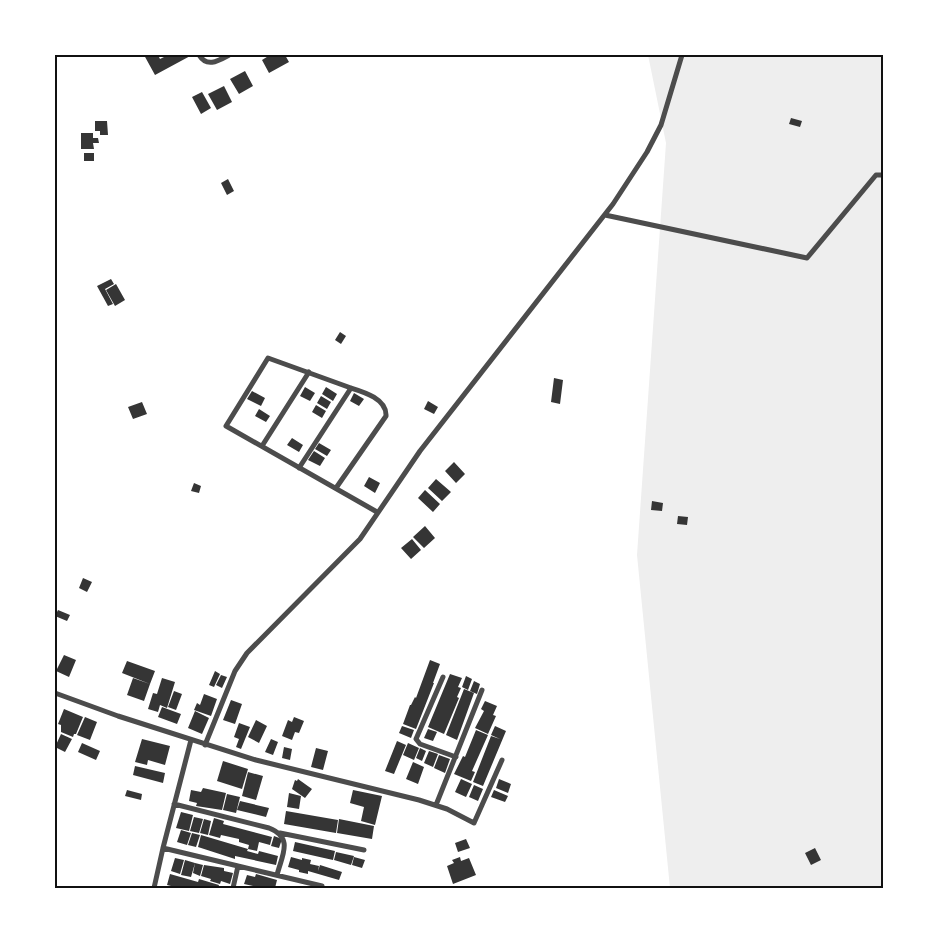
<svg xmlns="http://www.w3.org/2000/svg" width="938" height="943" font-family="Overpass,sans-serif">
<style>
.green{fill:#eee}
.building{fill:#353535}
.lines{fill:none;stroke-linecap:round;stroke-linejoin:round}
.minor{stroke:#4c4c4c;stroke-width:5}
.neatline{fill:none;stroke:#111;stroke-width:2}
</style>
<rect width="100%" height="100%" fill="#fff"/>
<path class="green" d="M648 55H883V888H670L637 555 666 143Z"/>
<path class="building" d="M144 55H158L160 59 168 55H192L155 75Z
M270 55H285L289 62 269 73 262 60Z
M245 71 253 86 239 94 230 79Z
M224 86 232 102 217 110 208 94Z
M202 92 211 108 201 114 192 97Z
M791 118 802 121 800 127 789 124Z
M95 121H107L108 135H100V131H95Z
M81 133H93V138H98L99 143H93L94 149H81Z
M84 153H94V161H84Z
M228 179 234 191 227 195 221 183Z
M111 279 114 284 105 289 113 304 108 306 97 286Z
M116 284 125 300 115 306 106 290Z
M340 332 346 336 341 344 335 340Z
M554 378 563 380 560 404 551 402Z
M305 387 315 393 310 401 300 396Z
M326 387 337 394 333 401 322 394Z
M252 391 265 398 261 406 247 399Z
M354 393 364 399 359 406 350 401Z
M321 396 331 402 327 409 317 403Z
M428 401 438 407 434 414 424 409Z
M142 402 147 414 133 419 128 407Z
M316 405 326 411 322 418 312 412Z
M259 409 270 416 266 422 255 416Z
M292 438 303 445 299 452 287 445Z
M319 443 331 450 327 456 315 449Z
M314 451 325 458 320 466 308 460Z
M454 462 465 474 456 483 445 471Z
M369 477 380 483 375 493 364 486Z
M436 479 451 492 442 501 428 488Z
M194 483 201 486 199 493 191 491Z
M425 490 440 504 433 512 418 498Z
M652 501 663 503 662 511 651 510Z
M678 516 688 517 687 525 677 524Z
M425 526 435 538 424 548 413 537Z
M412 539 421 550 411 559 401 548Z
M83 578 92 582 87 592 79 588Z
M58 610 70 615 67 621 55 616Z
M64 655 76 660 69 677 56 671Z
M430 660 440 664 433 683H434L416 729 403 724 410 705H411L415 697 416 698Z
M127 661 155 671 150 684 122 673Z
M215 671 220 674 214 687 209 685Z
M450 674 462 678 458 687 461 688 457 697 459 698 444 734 428 727Z
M221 675 227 677 222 688 216 685Z
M466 676 472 679 468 690 462 687Z
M133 678 150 684 144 701 127 695Z
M162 678 175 682 167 708 160 705 158 712 148 709 153 693 157 694Z
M474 681 480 684 477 694 470 691Z
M464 689 474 693 457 740 446 735Z
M174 691 182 694 176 710 168 707Z
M204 694 217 699 211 716 194 710 197 703 200 705Z
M231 700 242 704 235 724 223 720Z
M485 701 497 706 493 715 496 716 488 734 475 728 484 711 481 709Z
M162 707 181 714 177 724 158 717Z
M64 709 83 717 76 734H74L73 737 61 732V725L58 724Z
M195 711 209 718 202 734 188 728Z
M85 717 97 722 90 740 77 735Z
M294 717 304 721 299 733 295 732 292 740 282 736 288 720 292 722Z
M256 720 267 726 259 743 248 737Z
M239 723 250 727 241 749 236 747 239 739 234 737Z
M402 726 414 730 411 738 399 733Z
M495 726 506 731 483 786 473 782 491 736 500 739 491 735Z
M428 729 437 732 433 741 424 738Z
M476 730 488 735 472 771 475 772 471 781 454 774 463 756 465 757Z
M61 734 72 739 65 752 55 747Z
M142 739 170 746 165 765 148 760 147 765 135 762Z
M271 739 278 742 273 755 265 752Z
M397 741 406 745 394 774 385 771Z
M82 743 100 751 96 760 78 752Z
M408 743 419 748 414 760 403 755Z
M284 747 292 749 290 760 282 758Z
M316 748 328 751 323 770 311 767Z
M420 748 426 751 422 761 416 758Z
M429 751 438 754 433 767 424 763Z
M439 755 450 759 445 773 434 768Z
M223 761 248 769 242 789 217 781Z
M413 762 424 767 418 784 406 779Z
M135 766 165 773 163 783 133 775Z
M248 772 263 776 256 800 242 796Z
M298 779 312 789 305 798 292 789 295 780 297 781Z
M461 779 472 784 466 797 455 792Z
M499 779 511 784 508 793 496 788Z
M474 785 483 789 478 801 469 797Z
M203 788 226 793 222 810 196 806 197 803 189 801 191 790 201 792Z
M127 790 142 794 141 800 125 796Z
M353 790 382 796 375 825 361 821 364 807 350 803Z
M494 790 508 796 505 802 491 797Z
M289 793 301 796 299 809 287 807Z
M227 794 240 797 236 813 223 810Z
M240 801 269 808 266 817 237 810Z
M286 811 338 820 336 833 284 824Z
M181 812 193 815 189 831 176 828Z
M194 817 203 819 199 833 190 831Z
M214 818 224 821 223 824 272 837 270 845 259 842 257 851 248 849 249 845 239 842V839L221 835 220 838 209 835Z
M204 819 211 821 208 835 200 833Z
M339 819 374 826 372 839 337 833Z
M181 830 191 833 187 845 177 842Z
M192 833 200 835 196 847 188 845Z
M201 835 248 849 247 851 258 854 259 851 278 856 276 865 235 856V859L198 847Z
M274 836 282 839 279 848 271 846Z
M466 839 470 848 458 852 455 843Z
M295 842 335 851 333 860 293 851Z
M815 848 821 860 811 865 805 853Z
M336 852 354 856 351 865 334 860Z
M291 857 302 860V858L311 860 310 864 319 866 318 871 320 865 342 872 339 880 308 871V874L299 872V870L288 867Z
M354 857 365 860 362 868 352 865Z
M460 857 461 861 469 858 476 875 453 884 447 866 454 863 452 860Z
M175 858 184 860 180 874 171 871Z
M185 860 195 863 191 877 181 875Z
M195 863 203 865 200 876 193 873Z
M204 865 224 868V871L233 873 230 884 221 881 220 884 210 881 211 879 201 876Z
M170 874 198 882 199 879 219 885 218 888H179L167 885Z
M256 874 277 880 275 888H252L253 886 244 884 247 875 255 877Z"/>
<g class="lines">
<path class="minor" d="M199 55C207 68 218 61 229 55
M605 215 807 258 876 175H883
M351 388 268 358 226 426 377 512
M262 446 309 372
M299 468 351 388C364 392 387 399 386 416L336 488
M443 677 416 739 420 744 456 757
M55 693 118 716 256 760 419 800 447 809 474 823 502 760
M191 740 163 848 238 866 233 888
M205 745 235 671 247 653 360 539 420 451 613 204 647 152 661 125 682 55
M174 804 269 828C294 838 282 855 277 875
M436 805 482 690
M280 833 364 850
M238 866 322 886
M154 888 163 848"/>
</g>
<rect width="938" height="943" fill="none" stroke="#ffffff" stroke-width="112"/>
<rect x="56" y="56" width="826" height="831" class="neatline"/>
</svg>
